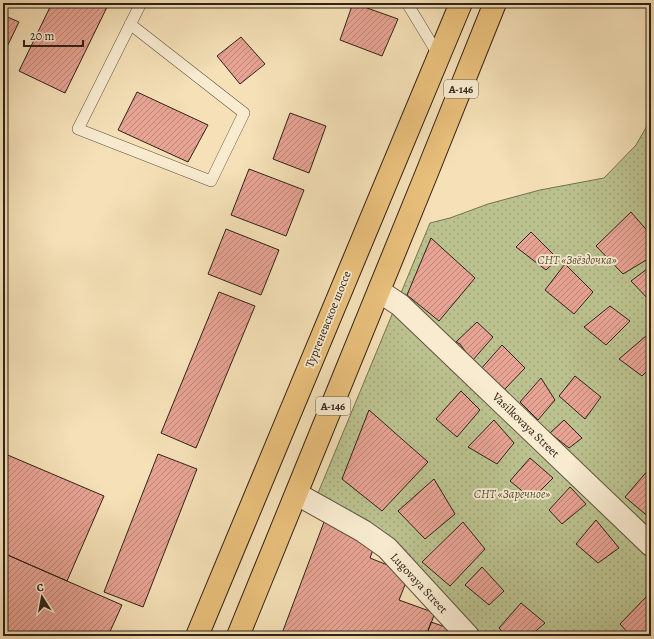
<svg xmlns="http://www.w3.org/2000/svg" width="654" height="639" font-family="Alegreya,serif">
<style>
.grass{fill:url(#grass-dots);stroke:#757253}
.building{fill:url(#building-hatch);stroke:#2f2217}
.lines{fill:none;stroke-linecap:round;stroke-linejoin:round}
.service-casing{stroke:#60523f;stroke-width:12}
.minor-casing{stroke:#60523f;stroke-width:24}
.trunk-casing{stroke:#2f2217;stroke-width:24}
.service{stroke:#f8ebd0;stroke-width:11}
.minor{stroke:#f8ebd0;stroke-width:22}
.trunk{stroke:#eac07c;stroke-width:22}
.labels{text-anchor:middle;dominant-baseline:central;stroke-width:3.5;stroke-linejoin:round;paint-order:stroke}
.shield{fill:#f8ebd0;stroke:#6b5e4e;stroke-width:1}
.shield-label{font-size:11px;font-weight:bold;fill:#2f2217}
.park-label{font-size:12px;font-style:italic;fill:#59523b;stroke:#f8ebd0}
.street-label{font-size:12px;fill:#2f2217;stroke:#f8ebd0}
</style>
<defs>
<pattern id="grass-dots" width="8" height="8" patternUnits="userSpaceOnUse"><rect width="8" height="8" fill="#bbc28f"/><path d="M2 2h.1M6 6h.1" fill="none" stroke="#a1a67b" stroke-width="1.8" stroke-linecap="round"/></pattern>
<pattern id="building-hatch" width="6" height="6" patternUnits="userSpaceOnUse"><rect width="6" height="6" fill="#e7a393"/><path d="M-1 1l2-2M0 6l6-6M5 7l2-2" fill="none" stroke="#bc8477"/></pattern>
</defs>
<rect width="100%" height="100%" fill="#f5e0b7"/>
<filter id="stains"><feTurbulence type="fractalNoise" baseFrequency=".005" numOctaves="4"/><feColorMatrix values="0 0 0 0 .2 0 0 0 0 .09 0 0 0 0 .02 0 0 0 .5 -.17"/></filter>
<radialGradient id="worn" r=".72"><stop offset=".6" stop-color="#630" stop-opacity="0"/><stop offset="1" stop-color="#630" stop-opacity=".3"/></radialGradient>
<path class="grass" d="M651 119V636H456L318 493 430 223 450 218 488 204 540 190 604 178 636 145Z"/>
<path class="building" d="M52 3H109L65 93 19 71Z
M353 3 398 19 382 56 340 40Z
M3 15 19 22 3 55Z
M241 37 265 64 240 84 217 56Z
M137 92 208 125 188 162 118 130Z
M290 113 326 126 309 173 273 159Z
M249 169 304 190 286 236 231 215Z
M631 212 651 235V257L623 274 596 246Z
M226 229 279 250 261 295 208 274Z
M531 232 558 259 546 270 516 247Z
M431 238 475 278 439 321 407 295Z
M565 264 593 292 574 314 545 290Z
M651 266V302L631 281Z
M219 292 255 306 196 448 161 433Z
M610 306 630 321 606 345 584 327Z
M477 322 493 337 472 361 460 344 456 342Z
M646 336 651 341V367L642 376 619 359Z
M502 345 525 368 504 390 480 370Z
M575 376 601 397 585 419 559 396Z
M541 378 555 400 538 420 520 402Z
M461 391 480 410 457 437 436 419Z
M369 410 428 462 382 511 342 479Z
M494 420 514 443 497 464 468 447Z
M564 420 582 438 569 448 550 433Z
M3 453 104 496 67 581 3 553Z
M158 454 197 469 143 607 104 592Z
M530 458 553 478 532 499 510 481Z
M649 469 651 470V519L625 497Z
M434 479 455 514 425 539 398 511Z
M570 487 586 504 562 524 549 510Z
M596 520 619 548 598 563 576 544Z
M324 522 369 539 366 547 373 550 370 558 400 570 398 576 407 580 399 600 435 613 426 636H281Z
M463 522 485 549 450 586 422 562Z
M3 553 122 605 108 636H3Z
M482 567 504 591 489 605 465 585Z
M649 594 651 597V636H631L620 624Z
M521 603 545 623 530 636H506L499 628Z
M431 622 448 628 445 636H426Z"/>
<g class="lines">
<g class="service-casing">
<path id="service" d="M407 3 439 56
M130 24 244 113 211 181 78 129 141 3"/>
</g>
<g class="minor-casing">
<path id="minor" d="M379 291 400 305 651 545
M297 494 363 531 387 548 468 636"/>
</g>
<g class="trunk-casing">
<path id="trunk" d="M197 636 461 3
M238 636 426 175 495 3"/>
</g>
<use href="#service" class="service"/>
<use href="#minor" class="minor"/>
<use href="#trunk" class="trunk"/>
</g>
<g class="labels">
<g class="shield">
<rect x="444" y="80" width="34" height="18" rx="3"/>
<rect x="316" y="397" width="34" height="18" rx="3"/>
</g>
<g class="shield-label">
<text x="461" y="89">А-146</text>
<text x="333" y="406">А-146</text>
</g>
<g class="park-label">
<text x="577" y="260">СНТ «Звёздочка»</text>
<text x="512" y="494">СНТ «Заречное»</text>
</g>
<g class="street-label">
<text transform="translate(328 319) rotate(-68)">Тургеневское шоссе</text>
<text transform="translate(526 425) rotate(44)">Vasilkovaya Street</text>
<text transform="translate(419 583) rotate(47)">Lugovaya Street</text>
</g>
</g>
<rect width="654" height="639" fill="none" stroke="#f5e0b7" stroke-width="16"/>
<rect x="4" y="4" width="646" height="631" fill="none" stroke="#2f2217" stroke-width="2"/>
<rect x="8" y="8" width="638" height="623" fill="none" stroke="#2f2217"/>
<g transform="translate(42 597) rotate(349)" stroke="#f8ebd0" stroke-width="3" paint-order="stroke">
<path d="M0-3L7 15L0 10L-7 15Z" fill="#2f2217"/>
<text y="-6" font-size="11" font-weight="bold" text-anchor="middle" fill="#2f2217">С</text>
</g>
<path d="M24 40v6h59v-6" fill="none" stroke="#2f2217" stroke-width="2"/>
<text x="30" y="40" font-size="12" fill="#2f2217" stroke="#f8ebd0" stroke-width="3" paint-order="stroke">20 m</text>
<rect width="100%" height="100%" filter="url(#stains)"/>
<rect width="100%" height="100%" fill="url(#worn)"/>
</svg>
